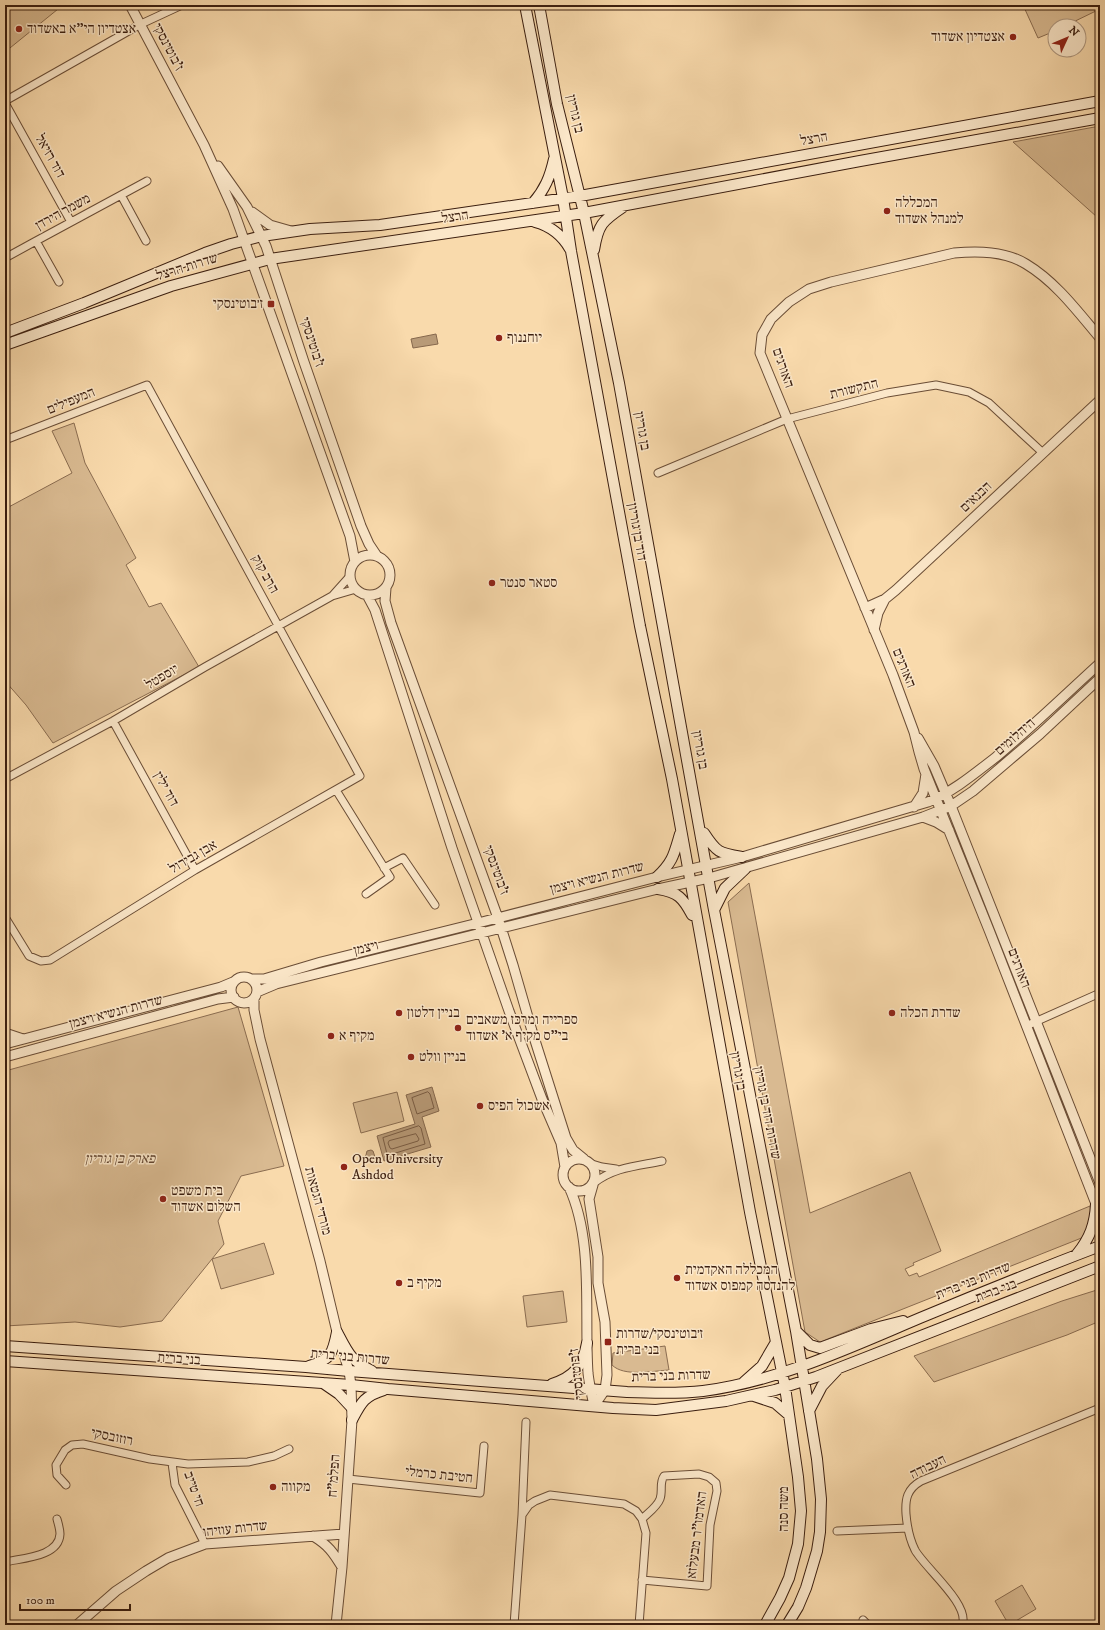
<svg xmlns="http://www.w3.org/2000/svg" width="1105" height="1630" font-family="'IM FELL DW Pica','Frank Ruhl Libre',serif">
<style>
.green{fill:#d9ba91;stroke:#8a6c50}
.water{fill:#b89a77;stroke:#86684d}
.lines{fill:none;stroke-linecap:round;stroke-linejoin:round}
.shore{stroke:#7a5c43;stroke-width:1}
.minor-casing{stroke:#6a4d36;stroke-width:9}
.tertiary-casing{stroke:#6a4d36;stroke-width:11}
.secondary-casing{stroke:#3b1e0f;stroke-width:12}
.minor{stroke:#fbe7c9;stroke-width:7}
.tertiary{stroke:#fbe7c9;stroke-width:9}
.secondary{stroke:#fbe7c9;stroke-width:10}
.poi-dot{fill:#8f2418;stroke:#fbe7c9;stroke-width:1.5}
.labels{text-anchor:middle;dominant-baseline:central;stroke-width:3;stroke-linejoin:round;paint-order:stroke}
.poi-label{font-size:14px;fill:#3b1e0f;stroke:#fbe7c9;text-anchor:start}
.street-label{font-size:14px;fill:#3b1e0f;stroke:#fbe7c9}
.park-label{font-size:14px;font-style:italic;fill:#624530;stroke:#fbe7c9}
</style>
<rect width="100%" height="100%" fill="#f9daac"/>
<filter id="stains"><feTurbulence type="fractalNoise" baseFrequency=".005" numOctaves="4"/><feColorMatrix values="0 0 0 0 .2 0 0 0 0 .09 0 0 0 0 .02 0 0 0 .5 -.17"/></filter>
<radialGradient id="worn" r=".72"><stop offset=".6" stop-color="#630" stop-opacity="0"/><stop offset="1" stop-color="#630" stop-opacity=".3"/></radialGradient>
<path class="green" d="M5 5H63L5 52Z
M1023 5H1100V9L1065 26H1055V31L1038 38Z
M1100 126V214L1097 217 1013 142Z
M74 423 85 463 136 558 126 565 149 607 161 603 199 667 53 743 26 705 5 681V509L72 473 52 431Z
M749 883 810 1213 910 1172 941 1251 913 1263 914 1265 905 1269 909 1276 917 1273 919 1277 1090 1206 1092 1215 1084 1237 820 1342 805 1332 728 902Z
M238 1007 284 1166 241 1176 218 1221 224 1244 212 1259 264 1243 274 1274 221 1289 212 1259 162 1321 120 1327 75 1322 5 1326V1071Z
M397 1092 404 1121 361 1133 353 1103Z
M1100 1289V1321L1067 1335 934 1382 914 1356 1062 1301Z
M563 1291 567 1322 527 1327 523 1296Z
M665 1346 669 1370C652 1371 624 1377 612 1365L613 1353Z
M1022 1585 1036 1609 1009 1625 995 1601Z"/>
<path class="water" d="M436 334 438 344 413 348 411 339Z
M432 1087 439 1111 422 1117 431 1147 384 1161 377 1136 415 1124 406 1095Z
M371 1150 373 1151 376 1160 364 1162 363 1158 366 1155 367 1151Z"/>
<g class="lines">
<path class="shore" d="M428 1092 430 1094 434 1108 417 1114 412 1098Z
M419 1126 421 1128 425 1144 389 1155 387 1154 383 1138Z
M416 1134 419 1139 418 1141 392 1149 390 1148 388 1143 389 1141Z"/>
<g class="minor-casing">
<path id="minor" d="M5 101 141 24 182 5
M5 103 71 222
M121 195 146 241
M5 258 36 241
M59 282 36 241 147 181
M5 440 147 385 360 776 195 870 50 960 41 961 29 956 5 917
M658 473 787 419 887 393 936 385 969 392 989 403 1043 453
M333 595 350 576
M113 721 195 870
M5 779 113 721 205 667 332 596 356 589
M336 790 390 877 366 894
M384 868 403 858 435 905
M1026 1026 1100 993
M592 1164 602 1167 616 1169
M594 1183C614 1167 638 1166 662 1161
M172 1463 175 1485 205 1544
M348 1479 480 1493 484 1446
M66 1485 57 1475 56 1465 65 1450 72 1445 83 1444 150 1459 188 1464 248 1462 274 1456 289 1449
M522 1515 526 1422
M837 1531 908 1528
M5 1562C22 1558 59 1557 60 1534 60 1529 58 1523 57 1519
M642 1580 707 1586 710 1525 717 1491 716 1483 709 1477 699 1474 664 1476C659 1483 663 1491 660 1499 657 1507 648 1513 642 1519
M863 1620 868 1625
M514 1625 522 1515 529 1505 535 1501 550 1495 624 1504 636 1511 642 1519 646 1533 639 1625
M962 1625C971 1605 924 1567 915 1550 909 1538 907 1526 906 1514 905 1499 907 1489 921 1481L1100 1408"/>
</g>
<g class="tertiary-casing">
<path id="tertiary" d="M130 5 204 145 233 209 350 536 355 562
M218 166 247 207 266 246 304 362 361 526 369 544 377 556
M252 212 270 225 291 231
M350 575a20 20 0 1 1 40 0a20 20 0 1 1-40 0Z
M386 588 385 601 391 623 498 918 513 965 532 1031 566 1138 573 1150 584 1159
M367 595 375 610 452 848 509 1011 542 1099 561 1143 565 1167
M865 608 885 599 896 590 1100 400
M874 630 878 613 885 599
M918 738 934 766 951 806 1100 1183
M914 807 923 793 926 774
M923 817 936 822 949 830
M231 990a13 13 0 1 1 26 0a13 13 0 1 1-26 0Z
M253 979H264L321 962 478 923 657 877 742 857 928 802C954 791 974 774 996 757 1032 727 1066 694 1100 663
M257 992 276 984 658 889 709 878 923 817 951 806 973 791 1040 734 1100 678
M254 998V1010L260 1039 320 1261 337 1332 349 1371 351 1385 352 1420 342 1567 336 1625
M5 1033 23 1039
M5 1044 221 987 233 982
M5 1057 218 999 234 997
M563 1175a16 16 0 1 1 32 0a16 16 0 1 1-32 0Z
M593 1185 589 1199 598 1257V1283L605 1322 607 1375 605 1390 594 1406
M569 1187C594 1241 584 1314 588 1373 589 1384 592 1395 594 1406
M1098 1209 989 930 924 769 919 752 914 732 893 675 760 353 762 335 771 319 789 302 809 289 831 282 954 253C978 251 1005 251 1026 264 1056 282 1078 312 1100 338
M313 1536C328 1545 333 1552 342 1567
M77 1625 116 1591 146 1571 168 1558 205 1544 344 1534"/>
</g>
<g class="secondary-casing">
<path id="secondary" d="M525 5 563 198 571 251 640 626 672 779 750 1212 785 1387 798 1477 801 1511 798 1544 789 1578 780 1598 765 1625
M539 5 557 104 584 213 619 383 714 910 796 1331 817 1459 821 1499 820 1532 817 1551 806 1588 798 1607 787 1625
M533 203C545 189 550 177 554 159
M535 222C550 226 562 235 570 249
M594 250C598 225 602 221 623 207
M5 333 84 303 205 253 231 244 262 236 310 229 380 225 580 196 1100 101
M5 345 171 286 270 259 584 213 860 161 1100 118
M704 833C717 853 719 853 742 857
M657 877C673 862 674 854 680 834
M658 889C678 892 683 898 692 915
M714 910 725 888 745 869
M1077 1254C1090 1238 1095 1224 1096 1204
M796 1331 810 1345 820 1348 871 1329 903 1321
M337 1332C348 1353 350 1360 372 1371
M5 1346 306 1367 349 1371 627 1392C652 1393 678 1394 703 1391 779 1381 849 1348 920 1318 980 1293 1040 1269 1100 1246
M5 1361 351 1385 388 1389 613 1408 656 1410 726 1401 775 1390 816 1377 1100 1266
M309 1366C331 1360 333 1353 337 1332
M744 1382 762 1366 776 1342
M323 1383 339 1394 353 1409
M552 1384C574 1377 583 1366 587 1343
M754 1396 775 1403 789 1415
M809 1411 822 1386 837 1370
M352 1420C361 1403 364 1396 384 1390"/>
</g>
<use href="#minor" class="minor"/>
<use href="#tertiary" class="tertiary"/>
<use href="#secondary" class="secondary"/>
</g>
<g class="poi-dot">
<circle cx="19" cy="29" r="4"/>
<circle cx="1013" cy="37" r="4"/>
<circle cx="887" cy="211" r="4"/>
<rect x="267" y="300" width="8" height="8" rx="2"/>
<circle cx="499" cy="338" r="4"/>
<circle cx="492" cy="583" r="4"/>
<circle cx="399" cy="1013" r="4"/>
<circle cx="892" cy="1013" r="4"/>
<circle cx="458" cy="1028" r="4"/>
<circle cx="331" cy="1036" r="4"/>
<circle cx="411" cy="1057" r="4"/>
<circle cx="480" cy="1106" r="4"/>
<circle cx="344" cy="1167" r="4"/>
<circle cx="163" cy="1199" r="4"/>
<circle cx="677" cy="1278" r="4"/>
<circle cx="399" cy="1283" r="4"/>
<rect x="604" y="1338" width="8" height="8" rx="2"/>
<circle cx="273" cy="1487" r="4"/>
</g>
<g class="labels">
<g class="poi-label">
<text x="27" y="29">אצטדיון הי"א באשדוד</text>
<text x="1005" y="37" text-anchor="end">אצטדיון אשדוד</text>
<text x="895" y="203">המכללה<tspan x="895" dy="16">למנהל אשדוד</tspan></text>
<text x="263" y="304" text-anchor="end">ז׳בוטינסקי</text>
<text x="507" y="338">יוחננוף</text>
<text x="500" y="583">סטאר סנטר</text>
<text x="407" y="1013">בניין דלטון</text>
<text x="900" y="1013">שדרת הכלה</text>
<text x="466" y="1020">ספרייה ומרכז משאבים<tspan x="466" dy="16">בי"ס מקיף א' אשדוד</tspan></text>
<text x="339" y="1036">מקיף א</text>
<text x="419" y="1057">בניין וולט</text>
<text x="488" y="1106">אשכול הפיס</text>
<text x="352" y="1159">Open University<tspan x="352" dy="16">Ashdod</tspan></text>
<text x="171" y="1191">בית משפט<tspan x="171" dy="16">השלום אשדוד</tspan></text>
<text x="685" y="1270">המכללה האקדמית<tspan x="685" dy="16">להנדסה קמפוס אשדוד</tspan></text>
<text x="407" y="1283">מקיף ב</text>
<text x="616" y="1334">ז׳בוטינסקי/שדרות<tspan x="616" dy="16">בני ברית</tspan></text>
<text x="281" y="1487">מקווה</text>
</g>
<g class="street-label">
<text transform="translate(168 47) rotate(62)">ז'בוטינסקי</text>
<text transform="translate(575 114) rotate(77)">בן גוריון</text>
<text transform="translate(814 139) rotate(-10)">הרצל</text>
<text transform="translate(50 156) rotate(61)">דוד רזיאל</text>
<text transform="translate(63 212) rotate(-29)">משמר הירדן</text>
<text transform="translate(455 217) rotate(-8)">הרצל</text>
<text transform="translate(187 267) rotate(-17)">שדרות הרצל</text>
<text transform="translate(312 342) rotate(72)">ז'בוטינסקי</text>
<text transform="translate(783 368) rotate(71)">האורגים</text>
<text transform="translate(854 389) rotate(-14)">התקשורת</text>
<text transform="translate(71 401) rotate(-22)">המעפילים</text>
<text transform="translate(642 431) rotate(80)">בן גוריון</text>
<text transform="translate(976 497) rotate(-43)">הבנאים</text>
<text transform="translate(637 532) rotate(80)">דוד בן גוריון</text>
<text transform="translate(265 574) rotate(61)">הרב קוק</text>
<text transform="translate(904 668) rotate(68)">האורגים</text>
<text transform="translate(162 677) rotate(-31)">יוספטל</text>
<text transform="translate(1015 737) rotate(-41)">היהלומים</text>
<text transform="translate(700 750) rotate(80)">בן גוריון</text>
<text transform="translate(166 789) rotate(61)">דוד ילין</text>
<text transform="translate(193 857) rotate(-30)">אבן גבירול</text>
<text transform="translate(496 870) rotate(70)">ז'בוטינסקי</text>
<text transform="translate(597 878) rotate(-14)">שדרות הנשיא ויצמן</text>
<text transform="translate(366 948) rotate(-14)">ויצמן</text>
<text transform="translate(1019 968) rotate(69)">האורגים</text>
<text transform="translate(116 1012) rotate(-15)">שדרות הנשיא ויצמן</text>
<text transform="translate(738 1071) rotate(80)">בן גוריון</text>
<text transform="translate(767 1113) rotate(79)">שדרות דוד בן גוריון</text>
<text transform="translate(318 1201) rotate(75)">מורדי הגטאות</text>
<text transform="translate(973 1281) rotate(-22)">שדרות בני ברית</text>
<text transform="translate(996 1291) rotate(-21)">בני ברית</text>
<text transform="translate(350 1357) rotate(5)">שדרות בני ברית</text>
<text transform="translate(179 1359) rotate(4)">בני ברית</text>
<text transform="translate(577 1374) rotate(-97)">ז'בוטינסקי</text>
<text transform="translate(671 1376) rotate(-2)">שדרות בני ברית</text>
<text transform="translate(112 1437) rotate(12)">רוזובסקי</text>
<text transform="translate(928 1467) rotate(-26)">העבודה</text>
<text transform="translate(439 1475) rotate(6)">חטיבת כרמלי</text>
<text transform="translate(334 1476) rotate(-86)">הפלמ"ח</text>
<text transform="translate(194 1489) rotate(70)">חי טייב</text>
<text transform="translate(784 1509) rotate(-90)">משה סנה</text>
<text transform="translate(235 1529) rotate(-6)">שדרות עוזיהו</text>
<text transform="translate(697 1535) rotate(-83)">האדמו"ר מבעלזא</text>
</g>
<g class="park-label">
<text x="120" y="1159">פארק בן גוריון</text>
</g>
</g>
<rect width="1105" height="1630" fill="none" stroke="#f9daac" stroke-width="20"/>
<rect x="6" y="6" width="1093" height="1618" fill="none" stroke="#3b1e0f" stroke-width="2"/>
<rect x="10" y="10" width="1085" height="1610" fill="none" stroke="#3b1e0f"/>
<g transform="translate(1067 38) rotate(46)"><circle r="19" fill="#fbe7c9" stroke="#ae977f"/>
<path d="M0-3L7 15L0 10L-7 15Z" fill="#8f2418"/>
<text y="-6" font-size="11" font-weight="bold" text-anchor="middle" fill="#3b1e0f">N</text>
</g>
<path d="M20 1604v6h110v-6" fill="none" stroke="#3b1e0f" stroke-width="2"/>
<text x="26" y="1604" font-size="12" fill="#3b1e0f" stroke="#fbe7c9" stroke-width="3" paint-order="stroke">100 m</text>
<rect width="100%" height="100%" filter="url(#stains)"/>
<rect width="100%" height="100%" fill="url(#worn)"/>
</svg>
